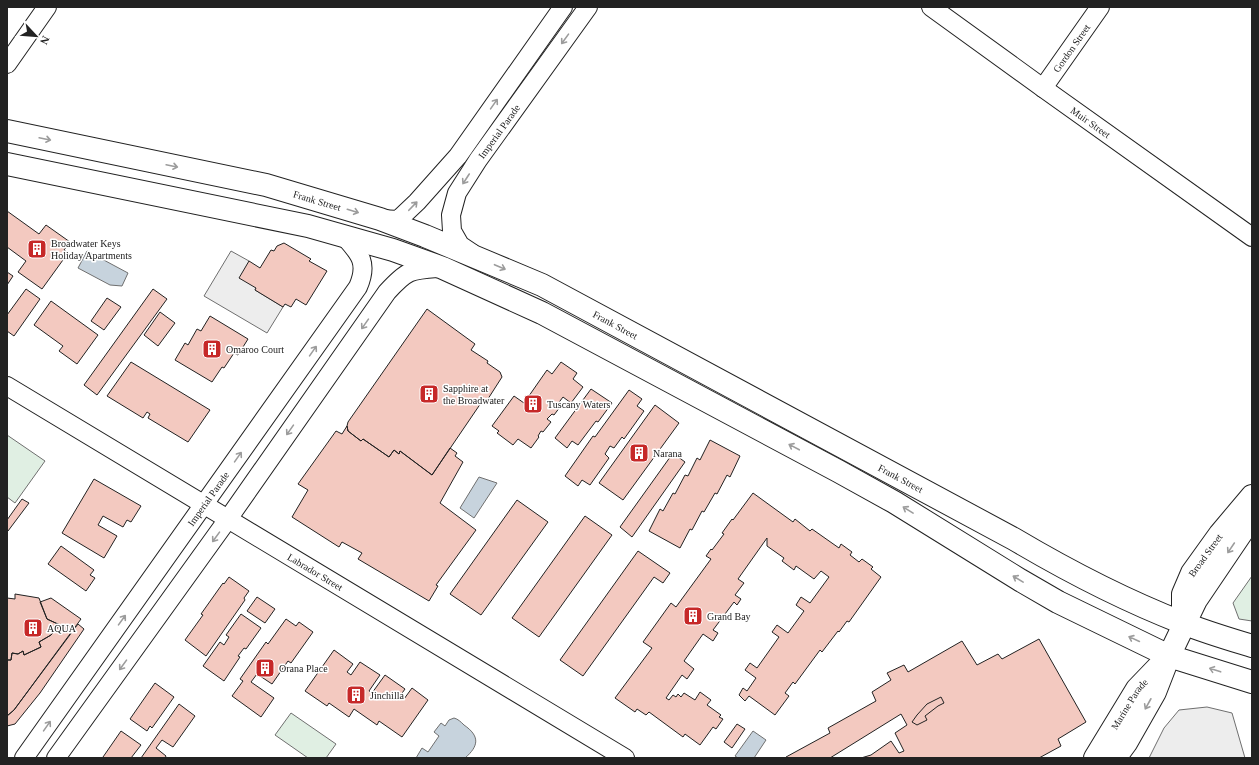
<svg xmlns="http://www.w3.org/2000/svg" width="1259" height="765" font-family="'Times New Roman',serif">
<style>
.green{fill:#e0efe3;stroke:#6f6f6f}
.parking{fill:#ededed;stroke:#6f6f6f}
.water{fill:#c7d3dd;stroke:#6f6f6f}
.building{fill:#f3c9c0;stroke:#222}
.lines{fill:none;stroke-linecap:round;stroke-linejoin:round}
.street-casing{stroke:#222;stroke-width:20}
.secondary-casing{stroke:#222;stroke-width:24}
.highway-casing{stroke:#222;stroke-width:24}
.street{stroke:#fff;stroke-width:18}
.secondary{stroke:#fff;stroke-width:22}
.highway{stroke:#fff;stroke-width:22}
.oneway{stroke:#9c9c9c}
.labels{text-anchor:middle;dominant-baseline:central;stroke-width:3;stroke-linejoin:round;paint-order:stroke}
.street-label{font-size:10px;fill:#222;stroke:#fff}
.poi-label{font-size:10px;fill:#222;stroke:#fff;text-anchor:start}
</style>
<rect width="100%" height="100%" fill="#fff"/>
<path class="green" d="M7 435 45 461 15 503 7 497Z
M1252 576V621L1239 619 1233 603Z
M291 713 336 744 326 758H308L275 735Z"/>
<path class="parking" d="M231 251 249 261 256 288 255 290 283 307 267 333 204 296Z
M1207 707 1232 713 1245 758H1149L1164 728 1179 710Z"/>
<path class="water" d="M87 251 128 273 122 286 110 285 78 268Z
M479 477 497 483 474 518 460 508Z
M454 718C458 719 461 722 464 725 480 736 479 746 465 758H416L422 748 428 752 439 736 434 732 441 723 445 726 449 720Z
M753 731 766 740 754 758H738L735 756Z"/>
<path class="building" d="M7 211 39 234 46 225 70 242 64 250 68 253 42 289 18 272 26 261 7 247Z
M284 243 311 259 309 261 327 271 306 305 296 299 291 307 285 304 283 307 255 290 256 288 239 278 249 261 260 268 271 250 274 251 277 246Z
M7 272 13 276 7 285Z
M26 289 40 299 14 336 7 331V315Z
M153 289 167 299 97 395 84 385Z
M107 298 121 307 104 330 91 321Z
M51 301 98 335 77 364 59 351 63 346 34 325Z
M427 309 475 344 471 350 488 361 487 363 500 372 502 377 486 402 483 400 432 475 400 451 399 454 394 450 389 457 363 439 361 441 348 431 347 426 348 422Z
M160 312 175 323 158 346 144 335Z
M210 316 248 339 238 355 234 353 224 368 222 367 212 382 175 360 185 343 188 345 197 329 201 331Z
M131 362 210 410 188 442 148 418 150 414 147 412 143 418 107 396Z
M561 362 577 373 573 379 583 387 571 403 563 397 557 405 560 407 554 415 552 414 547 419 551 422 543 432 541 431 538 436 539 437 531 448 518 439 513 445 497 433 499 431 492 426 514 396 524 403 547 370 552 374Z
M591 389 612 403 598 422 596 421 578 445 572 441 567 448 555 438Z
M629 390 642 399 637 406 644 411 624 439 622 437 614 448 610 446 605 454 609 458 590 485 582 480 578 486 565 476 593 436 595 437Z
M655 405 679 423 623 500 599 483Z
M347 426 348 431 361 441 363 439 389 457 394 450 399 454 400 451 432 475 450 448 457 453 455 456 463 462 440 503 476 530 436 585 438 586 429 601 358 559 362 553 342 542 339 547 292 517 308 490 298 484 336 431 342 434Z
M710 440 740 456 730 477 727 475 717 494 715 493 704 512 702 511 692 530 690 529 680 548 649 531 660 509 663 511 673 493 675 494 685 475 688 476 697 458 700 460Z
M673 453 685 462 632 537 620 527Z
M94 479 141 506 131 522 127 520 123 527 103 516 98 525 117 536 104 558 62 533Z
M753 493 793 522 795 519 810 531 812 529 839 548 841 544 852 552 850 555 859 562 862 559 873 567 871 569 881 577 849 622 847 621 839 632 838 631 822 652 820 650 795 684 793 682 785 693 789 696 775 715 749 696 745 701 739 695 743 688 747 691 756 678 745 670 750 663 757 668 779 637 772 632 777 625 788 633 804 611 796 605 801 597 810 603 829 577 821 571 814 579 796 566 794 570 782 561 784 558 767 546V538L738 579 744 583 735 595 741 599 737 605 734 602 713 630 718 633 713 641 703 634 684 661 694 669 687 679 682 675 666 698 669 700 673 695 676 697 678 694 681 697 684 693 695 700 700 692 711 700 707 705 721 715 719 717 723 719 716 729 713 727 700 745 685 734 683 737 649 712 646 715 637 709 635 712 615 698 652 648 643 642 671 603 676 607 711 559 706 556 711 549 712 550 724 534 722 533 732 519 733 520Z
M22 499 29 503 8 531H7V520Z
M517 500 548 522 481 615 450 594Z
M585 516 612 535 539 637 512 618Z
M61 546 94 570 90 575 95 578 86 591 48 564Z
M638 551 670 573 663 583 654 577 583 676 560 660Z
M229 577 249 591 244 598 245 600 206 656 185 640 203 615 201 614 223 583 224 584Z
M15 594 39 598 47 619 60 625 51 635 39 642 41 647 24 655 23 651 18 654 12 653 11 660H7V598L15 599Z
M257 597 275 609 265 623 247 611Z
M51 598 81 619 14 710 7 716V660H11L12 653 18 654 23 651 24 655 41 647 39 642 51 635 60 625 47 619 40 602Z
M241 614 261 628 246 649 244 648 238 656 240 657 224 681 203 666 220 642 224 645 229 637 226 635Z
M286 619 296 626 299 622 313 632 291 663 288 661 272 684 257 674 251 682 274 698 261 717 232 696 243 681 240 679 266 642 268 644Z
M78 624 84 629 40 693 15 724 7 726V716L14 710Z
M1039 639 1086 722 1058 739 1061 746 1039 758H861L871 755 891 741 899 753 904 751 895 733 907 725 901 714 830 758H787L786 757 830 733 828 728 876 701 872 692 891 680 887 673 904 665 908 672 962 641 977 665 998 654 1002 659Z
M334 650 353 664 347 672 351 675 360 662 380 675 369 691 372 693 385 675 405 689 400 696 404 699 412 688 428 700 402 737 379 721 377 725 354 709 349 717 329 703 327 706 305 691Z
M155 683 174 697 152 728 150 726 147 731 130 719Z
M941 697 944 703 938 706 925 716 927 720 917 725 912 722 917 715 927 704Z
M179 704 195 716 173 747 162 740 156 748 166 756 165 758H141Z
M737 724 745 729 732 748 724 742Z
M121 731 141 745 131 758H104L103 757Z"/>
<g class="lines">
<g class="street-casing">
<g id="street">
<path id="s1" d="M931 7 1043 88 1252 237"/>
<path d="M7 64 47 7"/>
<path id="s2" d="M1043 88 1100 7"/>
<path d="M381 219 398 220 417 202 458 156 563 7"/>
<path id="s3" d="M472 253 460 245 452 231 451 215 457 193 478 160 588 7"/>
<path id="s4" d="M7 386 625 758"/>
<path id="s5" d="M24 758 358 287C369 262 359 253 343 235"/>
<path d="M56 758 228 519 387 292C407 270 410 270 438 268"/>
</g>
</g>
<g class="secondary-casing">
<g id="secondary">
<path id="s6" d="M1183 618V594L1192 573 1220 534 1252 496"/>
<path id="s7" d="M1095 758 1137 689 1163 662"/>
<path d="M1115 758 1126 743 1155 692 1169 656 1196 600 1242 532 1252 515"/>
</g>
</g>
<g class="highway-casing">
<g id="highway">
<path id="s8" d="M7 131 266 185 380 219 425 236 542 285 1014 539C1068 571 1124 600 1183 623 1205 632 1229 639 1252 646"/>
<path d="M7 164 308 226 393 250 443 268 542 313 838 471 894 502 1020 580 1058 602 1169 656 1252 682"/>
</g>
</g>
<use href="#street" class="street"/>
<use href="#secondary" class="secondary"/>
<use href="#highway" class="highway"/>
</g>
<defs><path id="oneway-shaft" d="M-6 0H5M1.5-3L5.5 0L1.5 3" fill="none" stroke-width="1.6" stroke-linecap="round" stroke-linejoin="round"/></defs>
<g class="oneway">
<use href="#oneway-shaft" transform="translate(565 39) rotate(126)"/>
<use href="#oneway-shaft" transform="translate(494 104) rotate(-55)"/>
<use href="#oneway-shaft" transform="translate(45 139) rotate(12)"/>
<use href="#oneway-shaft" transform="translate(172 166) rotate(12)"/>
<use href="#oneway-shaft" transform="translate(466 179) rotate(123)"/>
<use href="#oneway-shaft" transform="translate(413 206) rotate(-46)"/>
<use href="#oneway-shaft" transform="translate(353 211) rotate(17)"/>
<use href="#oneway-shaft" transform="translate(500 267) rotate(23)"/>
<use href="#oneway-shaft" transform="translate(365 324) rotate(125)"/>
<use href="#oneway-shaft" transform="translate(313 351) rotate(-55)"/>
<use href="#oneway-shaft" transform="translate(290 430) rotate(125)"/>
<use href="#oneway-shaft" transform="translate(794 447) rotate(-152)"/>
<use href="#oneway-shaft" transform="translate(238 457) rotate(-55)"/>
<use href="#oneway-shaft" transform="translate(908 510) rotate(-148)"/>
<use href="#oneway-shaft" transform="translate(216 537) rotate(126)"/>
<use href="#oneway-shaft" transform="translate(1231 548) rotate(124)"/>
<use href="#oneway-shaft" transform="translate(1018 579) rotate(-149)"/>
<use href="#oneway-shaft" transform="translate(122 620) rotate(-54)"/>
<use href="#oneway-shaft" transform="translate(1134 639) rotate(-155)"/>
<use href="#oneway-shaft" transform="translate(123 665) rotate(126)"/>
<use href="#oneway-shaft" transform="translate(1215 670) rotate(-162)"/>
<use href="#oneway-shaft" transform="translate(1148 704) rotate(119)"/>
<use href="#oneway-shaft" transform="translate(47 726) rotate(-55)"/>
</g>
<defs>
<g id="building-square" transform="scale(1)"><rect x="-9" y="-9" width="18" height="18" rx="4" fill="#c62828" stroke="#fff"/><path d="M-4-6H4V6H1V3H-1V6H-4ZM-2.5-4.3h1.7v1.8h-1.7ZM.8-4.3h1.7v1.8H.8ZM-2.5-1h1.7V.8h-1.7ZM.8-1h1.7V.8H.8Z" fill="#fff"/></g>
</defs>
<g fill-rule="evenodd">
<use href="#building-square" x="37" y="249"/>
<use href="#building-square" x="212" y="349"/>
<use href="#building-square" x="429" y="394"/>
<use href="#building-square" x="533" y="404"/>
<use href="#building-square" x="639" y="453"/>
<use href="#building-square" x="693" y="616"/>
<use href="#building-square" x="33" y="628"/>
<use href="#building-square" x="265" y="668"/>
<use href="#building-square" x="356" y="695"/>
</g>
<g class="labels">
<g class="street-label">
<text stroke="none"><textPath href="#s2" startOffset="49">Gordon Street</textPath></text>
<text stroke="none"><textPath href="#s1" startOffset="197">Muir Street</textPath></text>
<text stroke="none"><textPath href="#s3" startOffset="144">Imperial Parade</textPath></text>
<text stroke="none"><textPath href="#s8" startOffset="318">Frank Street</textPath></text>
<text stroke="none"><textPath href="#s8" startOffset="642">Frank Street</textPath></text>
<text stroke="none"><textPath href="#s8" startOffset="966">Frank Street</textPath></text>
<text stroke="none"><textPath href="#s5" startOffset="318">Imperial Parade</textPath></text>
<text stroke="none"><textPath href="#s6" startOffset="69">Broad Street</textPath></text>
<text stroke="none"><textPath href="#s4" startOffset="360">Labrador Street</textPath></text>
<text stroke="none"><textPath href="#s7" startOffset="64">Marine Parade</textPath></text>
</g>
<g class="poi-label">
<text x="51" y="243">Broadwater Keys<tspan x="51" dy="12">Holiday Apartments</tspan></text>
<text x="226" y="349">Omaroo Court</text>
<text x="443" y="388">Sapphire at<tspan x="443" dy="12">the Broadwater</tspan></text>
<text x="547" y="404">Tuscany Waters</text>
<text x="653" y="453">Narana</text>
<text x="707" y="616">Grand Bay</text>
<text x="47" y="628">AQUA</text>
<text x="279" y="668">Orana Place</text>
<text x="370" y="695">Jinchilla</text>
</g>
</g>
<rect width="1259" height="765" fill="none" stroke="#222222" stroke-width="16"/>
<g transform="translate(36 36) rotate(116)" stroke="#ffffff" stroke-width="3" paint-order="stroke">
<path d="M0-3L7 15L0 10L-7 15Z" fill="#222222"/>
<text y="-6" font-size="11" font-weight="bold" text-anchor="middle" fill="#222222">N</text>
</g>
</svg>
